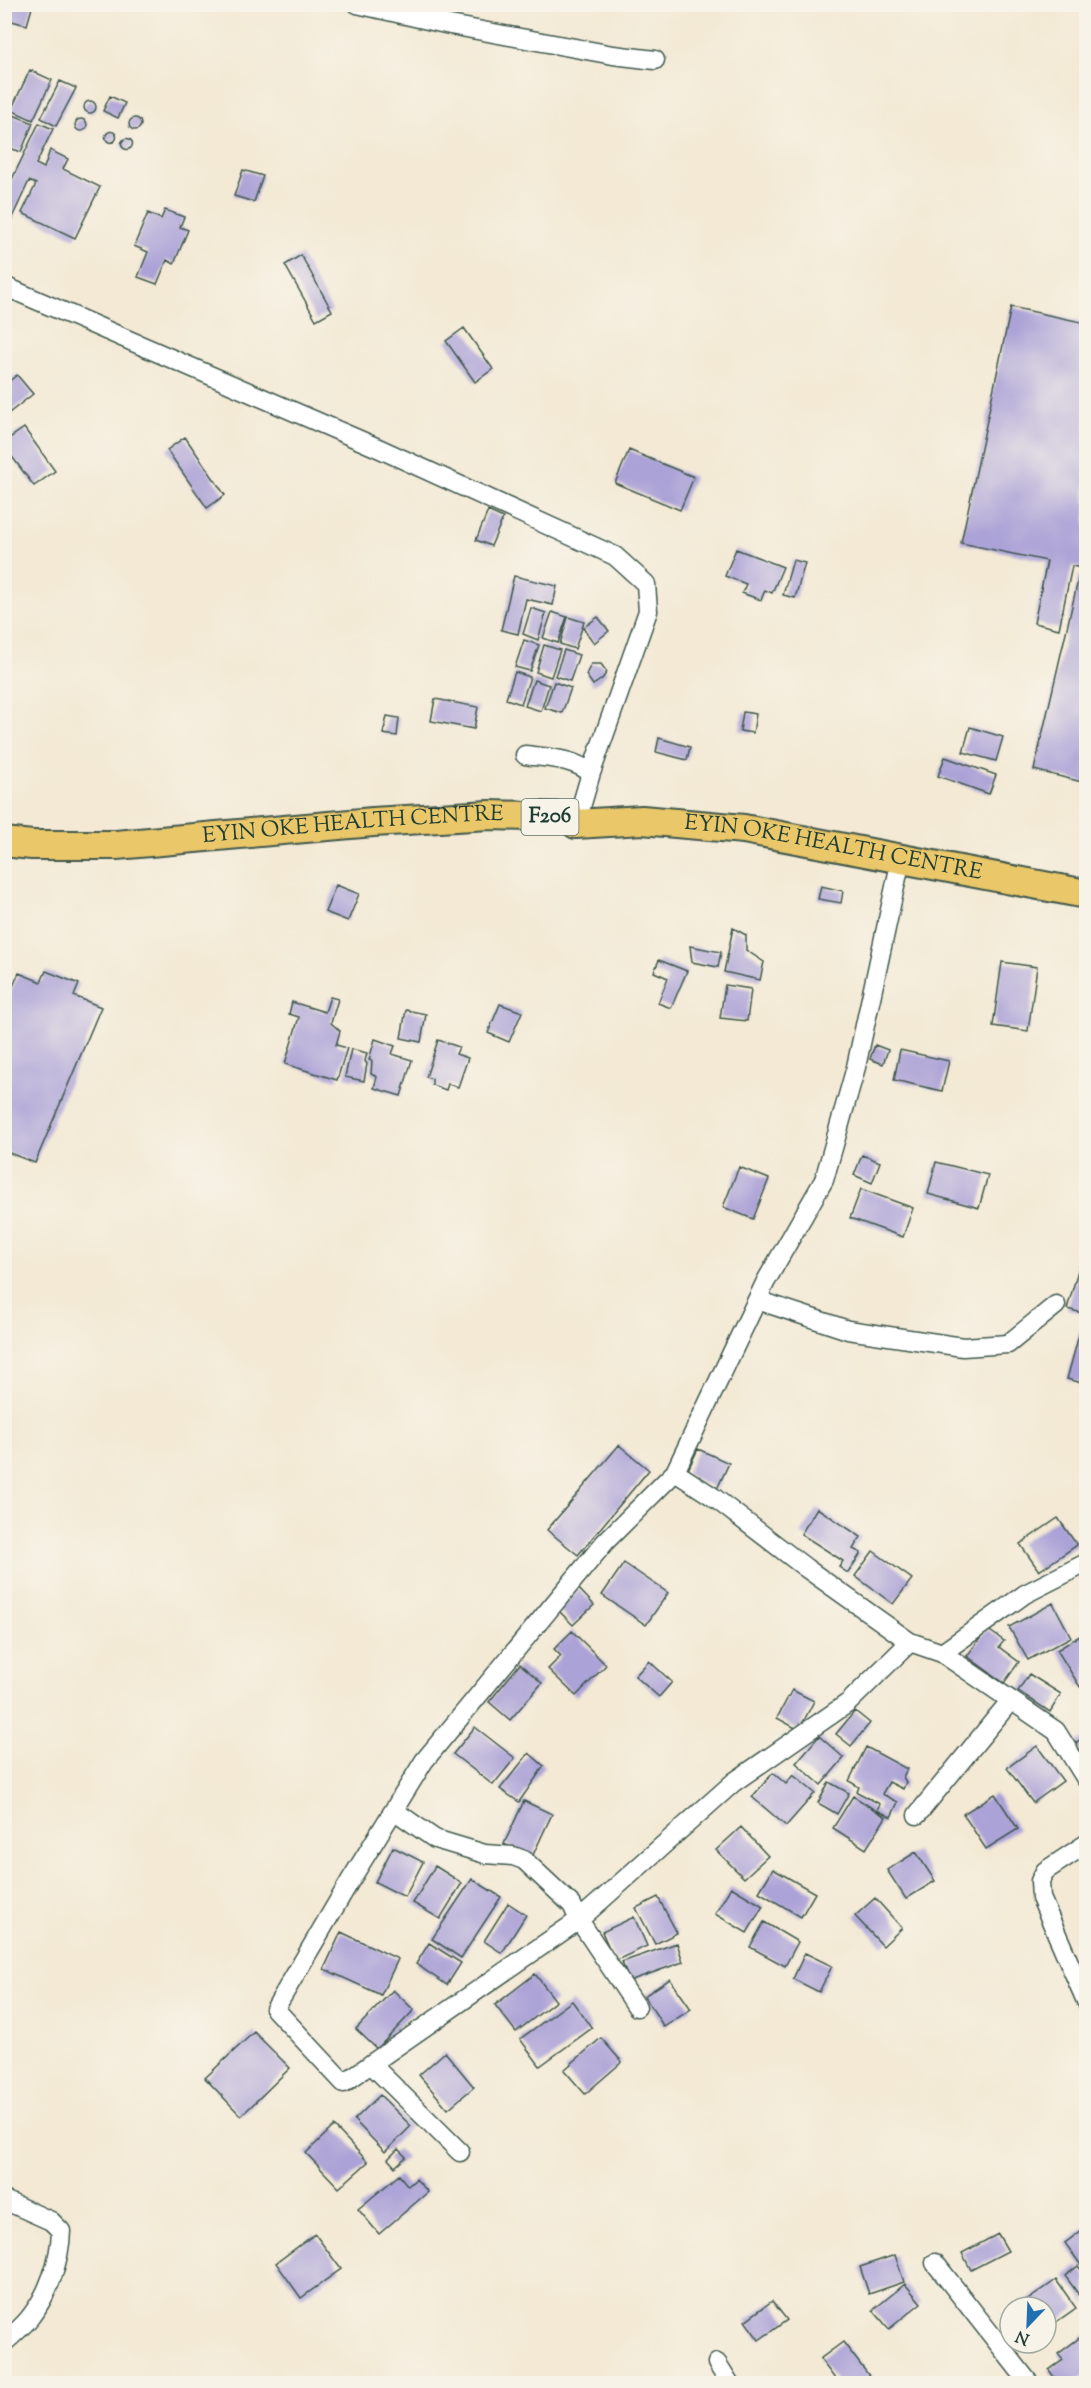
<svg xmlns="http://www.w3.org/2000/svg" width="1091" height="2388" font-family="'Sorts Mill Goudy',serif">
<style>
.building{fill:#aba2d7}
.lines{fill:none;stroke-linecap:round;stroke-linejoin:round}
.minor-casing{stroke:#3f574c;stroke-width:21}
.primary-casing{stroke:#3f574c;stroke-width:32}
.minor{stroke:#fff;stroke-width:18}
.primary{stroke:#eac769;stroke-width:28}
.labels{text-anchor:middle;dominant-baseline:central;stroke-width:6;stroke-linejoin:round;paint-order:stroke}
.shield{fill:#f7f3e8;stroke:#60746a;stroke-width:1.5}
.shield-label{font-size:21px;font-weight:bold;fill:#1f3d34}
.street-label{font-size:22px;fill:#1f3d34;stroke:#f7f3e8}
</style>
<rect width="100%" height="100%" fill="#f7f3e8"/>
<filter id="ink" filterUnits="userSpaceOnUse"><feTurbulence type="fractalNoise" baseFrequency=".0167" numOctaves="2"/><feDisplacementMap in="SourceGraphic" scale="12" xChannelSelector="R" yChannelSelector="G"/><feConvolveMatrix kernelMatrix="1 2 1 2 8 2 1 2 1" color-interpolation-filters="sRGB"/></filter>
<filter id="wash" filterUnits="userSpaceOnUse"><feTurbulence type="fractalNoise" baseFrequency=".008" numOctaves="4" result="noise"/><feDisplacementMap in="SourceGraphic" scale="24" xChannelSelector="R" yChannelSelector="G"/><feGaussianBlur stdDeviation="1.35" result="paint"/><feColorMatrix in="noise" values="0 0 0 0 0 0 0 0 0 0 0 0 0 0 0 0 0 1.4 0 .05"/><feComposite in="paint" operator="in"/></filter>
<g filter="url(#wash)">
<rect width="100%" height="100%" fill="#f3e9d4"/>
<g id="blocks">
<path class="building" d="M4 4H33L27 25 4 19Z
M30 70 52 80 33 120 11 110Z
M60 81 76 88 56 126 41 118Z
M110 96 125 103 118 118 103 111Z
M84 107a6 6 0 1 1 12 0a6 6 0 1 1-12 0Z
M6 112 33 123 21 152 4 146Z
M129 124a6 6 0 1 1 12 0a6 6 0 1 1-12 0Z
M75 125a6 6 0 1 1 12 0a6 6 0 1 1-12 0Z
M39 123 53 129 36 164 44 168 50 150 68 159 63 169 100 187 75 238 22 213 36 184 29 181 11 220 4 217V196Z
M105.5 137a5.5 5.5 0 1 1 11 0a5.5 5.5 0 1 1-11 0Z
M121.5 144a5.5 5.5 0 1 1 11 0a5.5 5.5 0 1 1-11 0Z
M243 170 263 176 254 202 234 196Z
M165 210 184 217 180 227 188 230 174 264 167 260 157 284 138 277 148 252 134 246 148 213 161 219Z
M301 255 332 311 316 320 285 265Z
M1011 307 1086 323V569L1072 566 1059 629 1034 623 1047 561 961 543Z
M464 328 493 369 475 382 446 341Z
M17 375 33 394 4 417V385Z
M24 428 55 471 34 486 4 446V442Z
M185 437 225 495 207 508 167 450Z
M629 450 694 477 680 510 615 483Z
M488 511 503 518 491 546 476 540Z
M736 549 783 567 772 593 765 590 761 600 742 593 746 584 725 576Z
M793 560 805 563 795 598 783 595Z
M514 576 557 586 553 605 526 599 518 634 501 630Z
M1079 576 1086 577V783L1034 770Z
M531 608 546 613 538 640 523 634Z
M552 612 567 617 558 643 543 638Z
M568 617 584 622 575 649 560 644Z
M598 617 609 631 594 643 583 628Z
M524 640 539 645 530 671 515 667Z
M544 645 560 650 551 677 536 672Z
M564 650 579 655 570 681 555 676Z
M591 664H601L607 672 602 679 593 685 586 675Z
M515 672 530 677 521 704 506 699Z
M534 680 549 685 541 711 525 706Z
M554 682 571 688 562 713 545 708Z
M435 699 478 707 474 729 431 721Z
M743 712 756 714 753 733 740 731Z
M387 716 399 718 397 736 383 734Z
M970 727 1003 737 996 761 963 752Z
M659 738 690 747 687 760 656 752Z
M945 757 996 775 989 794 938 776Z
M336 885 359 894 348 921 325 912Z
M821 886 843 891 841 903 818 899Z
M733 928 746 935V950L764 962 760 980 724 972Z
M690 946 721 952 718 967 692 962Z
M659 960 687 971 671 1008 658 1003 668 978 654 972Z
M1002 962 1037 967 1028 1031 993 1026Z
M46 971 79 984 74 996 101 1007 35 1163 4 1151V1006L19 973 41 982Z
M725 985 751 989 747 1021 720 1018Z
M330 997 338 999 331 1023 340 1031 336 1045 347 1048 337 1080 285 1064 299 1017 289 1014 292 1002 325 1012Z
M500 1004 522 1012 509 1042 488 1033Z
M406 1010 426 1014 421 1042 401 1038Z
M375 1039 395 1046 392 1054 412 1060 401 1096 374 1088 377 1077 371 1074 372 1061 369 1060Z
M438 1040 459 1047 456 1054 468 1058 458 1087 448 1084 446 1090 432 1085V1079L426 1077Z
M875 1045 888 1050 883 1064 870 1059Z
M351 1049 367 1053 365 1061 367 1064 364 1081 345 1077Z
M900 1050 949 1061 942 1091 894 1080Z
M862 1155 880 1162 872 1183 854 1175Z
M936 1162 988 1175 979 1208 928 1194Z
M739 1167 769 1179 753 1219 723 1207Z
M861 1189 913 1208 903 1237 850 1218Z
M1079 1267 1086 1269V1321H1084L1086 1314 1067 1309Z
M1082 1324 1086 1326V1384L1067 1379Z
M619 1445 649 1470 578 1555 547 1530Z
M698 1449 729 1463 717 1489 686 1474Z
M817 1508 861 1537 853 1549 861 1553 848 1573 839 1567 843 1561 801 1534Z
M1058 1518 1077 1545 1039 1571 1020 1544Z
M873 1551 912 1579 893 1604 855 1576Z
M624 1563 668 1593 646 1625 602 1595Z
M579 1589 594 1605 573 1625 558 1610Z
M1053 1603 1071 1637 1028 1660 1009 1627Z
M987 1629 1004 1641 999 1647 1019 1662 1004 1683 967 1656Z
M572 1631 606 1665 576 1696 548 1669 561 1656 554 1649Z
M1086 1632V1683L1080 1687 1057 1650Z
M649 1661 672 1682 659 1697 635 1676Z
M520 1664 542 1683 510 1720 489 1702Z
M1029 1674 1061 1694 1050 1712 1018 1691Z
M792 1690 814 1701 799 1730 777 1718Z
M855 1711 870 1723 851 1746 836 1734Z
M475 1727 515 1758 493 1785 453 1754Z
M819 1736 844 1758 821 1785 796 1763Z
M1086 1737V1766L1076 1742Z
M1037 1746 1063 1781 1033 1803 1007 1768Z
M866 1747 907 1769 903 1777 906 1782 903 1789 889 1782 882 1794 898 1802 891 1817 877 1810 880 1804 857 1792 859 1787 849 1781Z
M529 1753 544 1766 519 1802 500 1789Z
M773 1773 786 1784 793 1775 815 1793 786 1826 752 1797Z
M829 1782 849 1793 837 1814 818 1803Z
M995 1794 1018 1829 986 1849 963 1814Z
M853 1796 886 1817 866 1849 833 1828Z
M524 1801 552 1814 532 1857 504 1844Z
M741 1827 768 1856 744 1878 716 1850Z
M393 1847 423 1862 405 1897 375 1882Z
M916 1852 935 1881 906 1899 887 1870Z
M435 1866 462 1883 440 1919 413 1903Z
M773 1869 815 1893 801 1917 759 1892Z
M472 1879 501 1897 461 1958 432 1939Z
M731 1887 763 1906 747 1933 715 1914Z
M658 1897 677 1933 655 1944 636 1908Z
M875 1898 902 1928 883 1946 855 1916Z
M508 1903 526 1915 502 1953 484 1941Z
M634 1917 647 1946 615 1961 602 1932Z
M764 1922 798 1942 785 1966 750 1947Z
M341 1932 398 1959 381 1995 324 1969Z
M429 1943 461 1963 447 1985 416 1964Z
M677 1943 683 1962 629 1981 622 1962Z
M805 1953 832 1966 819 1992 793 1979Z
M535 1974 556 2001 516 2032 495 2005Z
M670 1979 691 2009 664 2027 644 1996Z
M393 1990 414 2010 377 2049 356 2029Z
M572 2001 592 2028 540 2066 520 2039Z
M254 2032 290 2068 241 2116 205 2078Z
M601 2038 622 2062 585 2094 564 2070Z
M445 2052 474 2087 448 2109 419 2075Z
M380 2095 411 2126 385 2152 354 2120Z
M334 2126 368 2162 339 2188 306 2153Z
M398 2149 406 2157 395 2167 388 2159Z
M399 2175 408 2186 416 2179 428 2192 379 2234 358 2209Z
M1086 2227V2265L1083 2268 1065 2243Z
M315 2234 341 2269 301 2298 276 2263Z
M998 2234 1008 2251 971 2270 962 2253Z
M895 2255 904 2282 869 2294 860 2267Z
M1078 2266 1086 2276V2304L1065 2276Z
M1056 2280 1076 2308 1046 2329V2307H1018Z
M905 2284 921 2303 889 2329 873 2310Z
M772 2301 787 2320 759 2340 745 2321Z
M1086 2333V2374L1073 2384H1059L1049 2370 1063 2360 1058 2354Z
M843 2342 870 2377 862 2384H839L820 2359Z"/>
</g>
</g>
<g filter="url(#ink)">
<use href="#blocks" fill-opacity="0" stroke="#3f574c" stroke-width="1.5"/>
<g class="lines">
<g class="minor-casing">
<path id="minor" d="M357 4 450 25 613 55 655 60
M4 286 378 448 615 556 646 584 648 611 591 773 576 824
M525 755C547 758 573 758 591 773
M757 1300 848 1330 963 1347 1008 1344 1056 1305
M675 1472 712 1496 806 1568 910 1642 942 1653 1056 1731 1086 1779
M942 1653 1025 1594 1086 1563
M395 1811 435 1839 485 1854 513 1856 524 1860 572 1905 579 1920 637 2007
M917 1815 1011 1700
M1086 1844 1045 1871 1040 1881 1041 1898 1086 2001
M371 2064 579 1920 734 1782 848 1703 910 1642
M460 2152 371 2064 344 2083 275 2009 350 1881 424 1761 605 1542 675 1472 766 1281 824 1180 856 1067 901 859
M4 2200 51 2221 61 2231C60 2260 49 2293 31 2316 24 2326 13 2334 4 2343
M935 2263 1030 2384
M717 2363 730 2384"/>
</g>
<g class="primary-casing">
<g id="primary">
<path id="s1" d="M4 842 32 845H116L373 822 489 815 569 817 576 824 642 820 744 829 1086 894"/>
</g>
</g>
<use href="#minor" class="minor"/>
<use href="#primary" class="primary"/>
</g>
</g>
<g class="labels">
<rect class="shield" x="521.5" y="799" width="57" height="36" rx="4.5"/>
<g class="shield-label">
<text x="550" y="817">F206</text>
</g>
<g class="street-label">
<text stroke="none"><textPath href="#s1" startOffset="350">EYIN OKE HEALTH CENTRE</textPath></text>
<text stroke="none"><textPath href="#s1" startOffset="836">EYIN OKE HEALTH CENTRE</textPath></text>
</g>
</g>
<rect width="1091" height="2388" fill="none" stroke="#f7f3e8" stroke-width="24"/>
<g transform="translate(1028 2325) rotate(203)"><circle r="28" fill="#f7f3e8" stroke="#a1aaa0" stroke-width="1.5"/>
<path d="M0-4.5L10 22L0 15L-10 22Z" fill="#1f6fb2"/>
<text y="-9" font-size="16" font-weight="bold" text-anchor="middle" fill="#1f3d34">N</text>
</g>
</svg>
